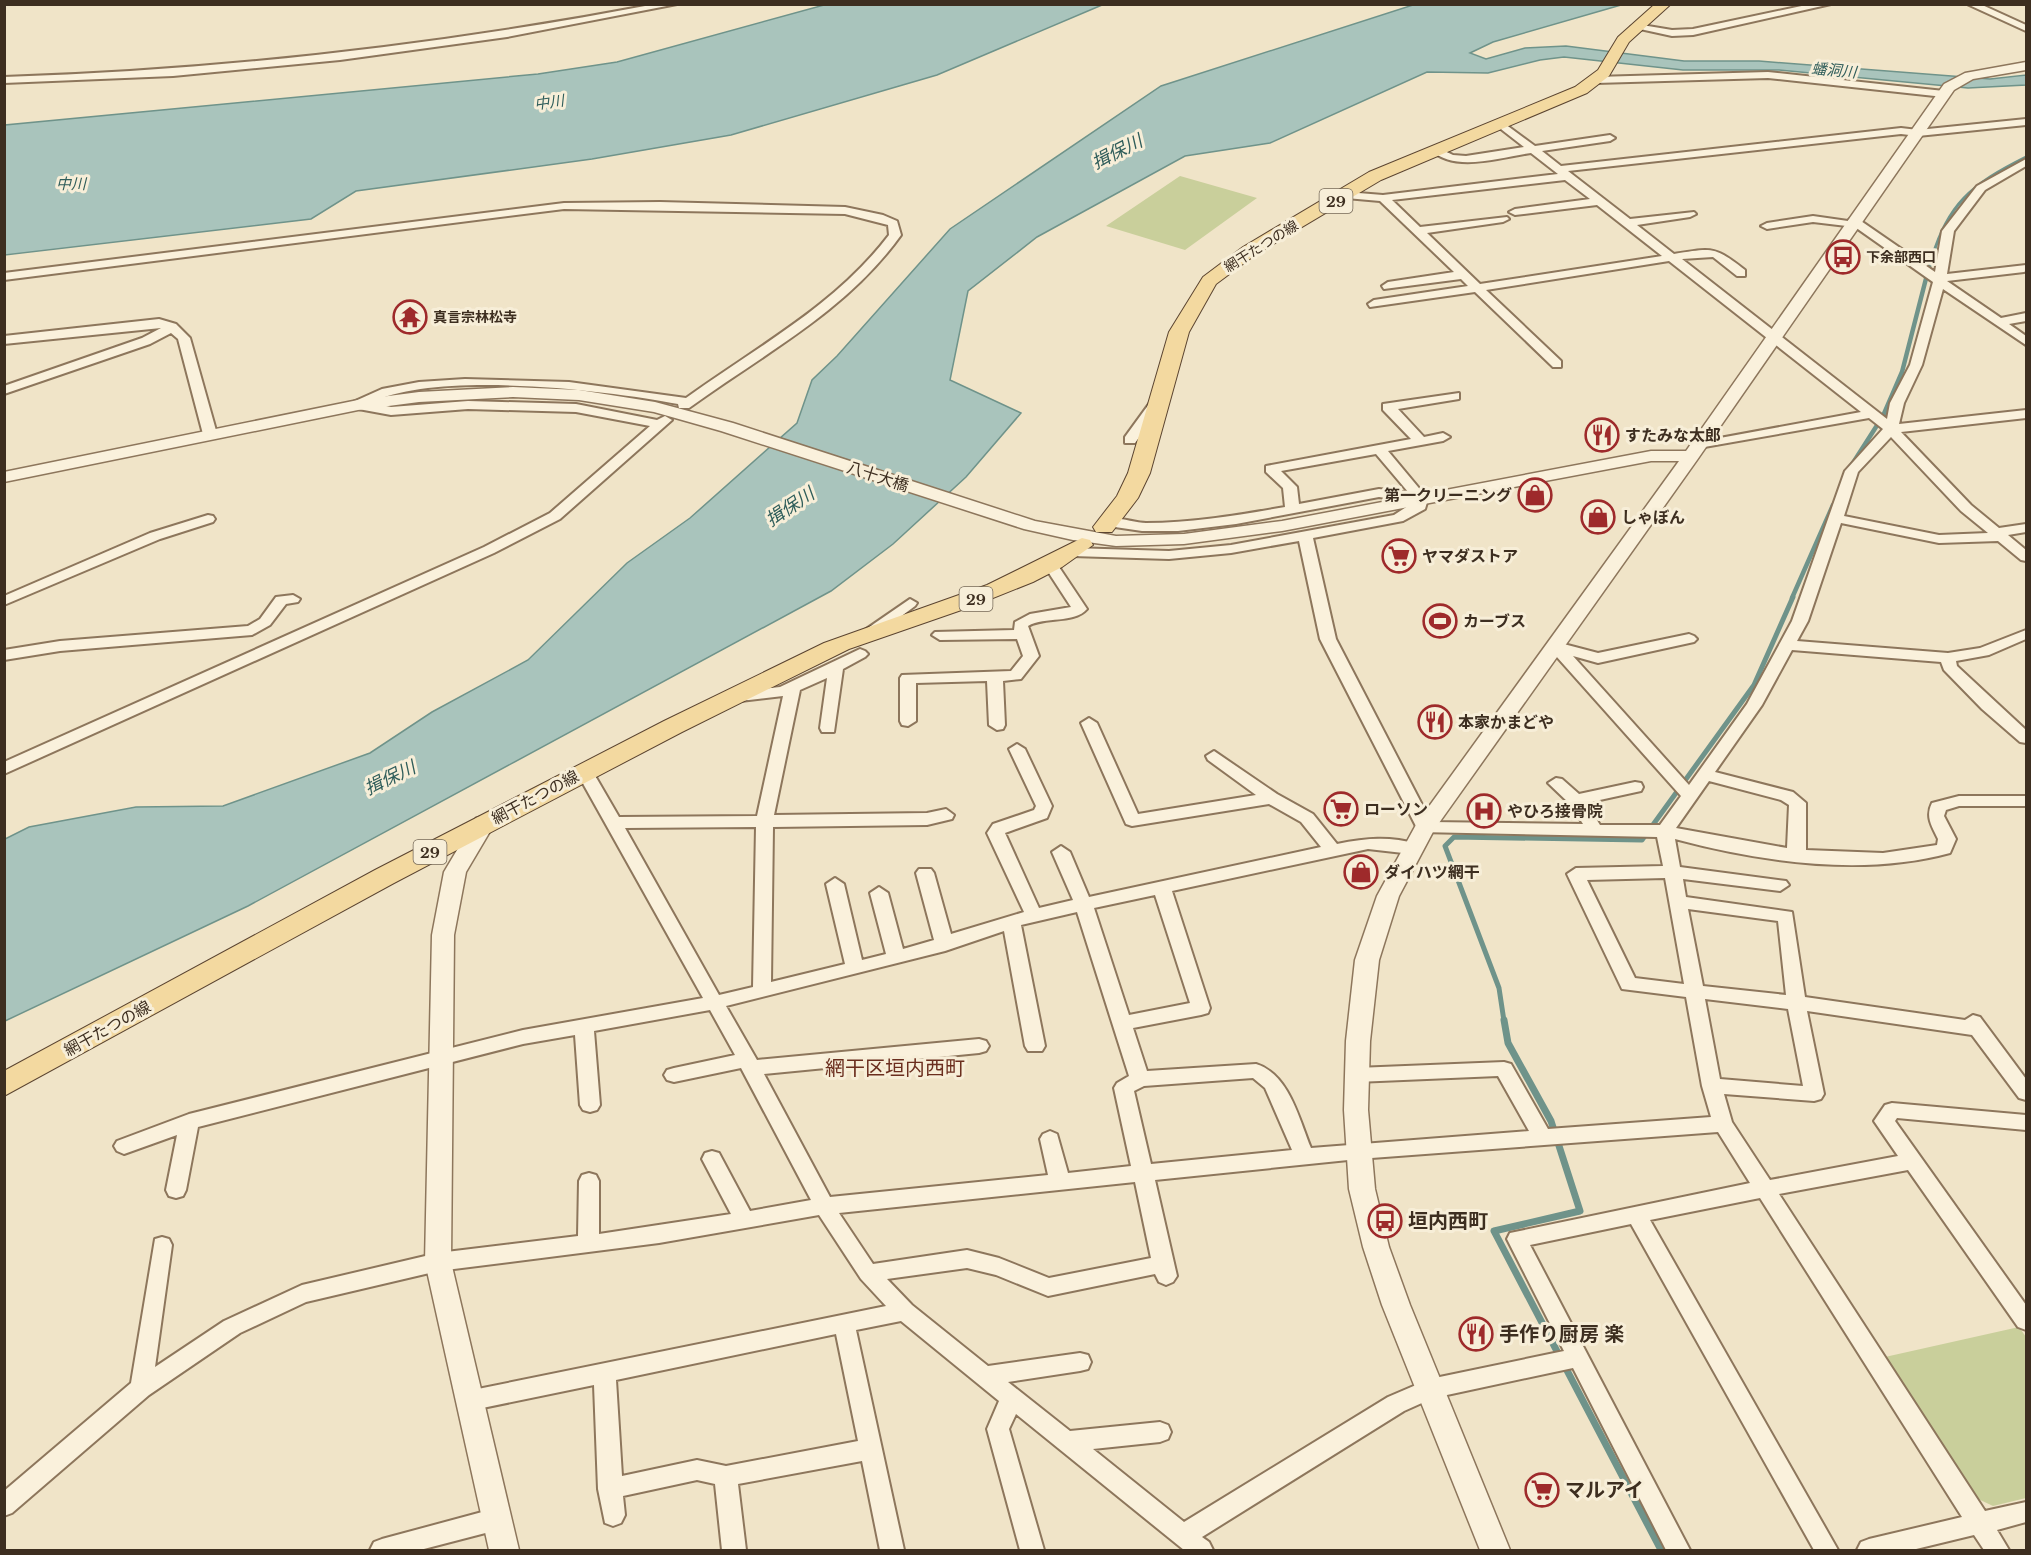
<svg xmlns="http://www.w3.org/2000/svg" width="2031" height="1555" font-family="'Libre Baskerville','Noto Sans JP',serif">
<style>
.green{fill:#c9cf9b}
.water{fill:#a9c4bc;stroke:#6f938a;stroke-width:1.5}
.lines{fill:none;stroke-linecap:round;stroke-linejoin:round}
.stream-far3{stroke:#6f938a;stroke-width:3}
.stream-far2{stroke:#6f938a;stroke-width:4.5}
.stream-far1{stroke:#6f938a;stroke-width:5}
.stream{stroke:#6f938a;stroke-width:7}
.minor-casing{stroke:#8d765c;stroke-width:4}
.tertiary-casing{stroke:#8d765c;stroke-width:3}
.primary-casing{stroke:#5b4430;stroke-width:2}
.minor{fill:#faf1dc;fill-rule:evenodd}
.tertiary{fill:#faf1dc;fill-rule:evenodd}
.primary{fill:#f3d9a0;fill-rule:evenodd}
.labels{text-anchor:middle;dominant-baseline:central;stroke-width:6;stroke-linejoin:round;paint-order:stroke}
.far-street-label{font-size:14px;fill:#3d2e20;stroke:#f7eed8}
.far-poi-label{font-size:14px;font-weight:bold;fill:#3d2e20;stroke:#f7eed8;text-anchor:start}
.far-water-label{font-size:15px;font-style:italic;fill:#2f5d5a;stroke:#f7eed8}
.shield{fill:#f7eed8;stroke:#756857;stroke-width:1.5}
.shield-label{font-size:15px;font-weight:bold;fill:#3d2e20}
.poi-label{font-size:16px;font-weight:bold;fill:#3d2e20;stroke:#f7eed8;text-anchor:start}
.street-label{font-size:16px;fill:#3d2e20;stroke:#f7eed8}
.water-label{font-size:18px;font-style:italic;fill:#2f5d5a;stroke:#f7eed8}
.quarter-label{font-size:20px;fill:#6b2e1e;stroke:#f7eed8}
.near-poi-label{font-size:20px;font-weight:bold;fill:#3d2e20;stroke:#f7eed8;text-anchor:start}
</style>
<rect width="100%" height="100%" fill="#f0e4c8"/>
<path class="green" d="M1180 176 1257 198 1185 250 1106 226Z
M2019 1327 2026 1337V1498L1993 1506 1974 1497 1885 1357Z"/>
<path class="water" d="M1416 4 1621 5 1493 42 1470 53 1486 59 1525 48 1566 46 1684 61H1759L1990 79 2026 75V85L1968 88 1779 70H1683L1564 57 1540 60 1488 73 1427 72 1270 143 1185 156 1037 237 968 291 950 380 1021 413 966 477 893 544 831 591 248 906 5 1021V839L29 827 136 807 223 806 370 753 432 712 528 660 627 563 690 518 797 423 812 380 837 356 950 229 1161 86Z
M824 5H1102L937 75 731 135 592 159 356 191 311 219 5 255V125L538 74 617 62Z"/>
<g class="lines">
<path class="stream-far3" d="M1930 265C1946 204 1972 184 2026 157"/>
<path class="stream-far2" d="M1851 466 1883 416 1902 372 1930 263
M1792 598 1833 505"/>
<path class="stream-far1" d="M1504 1021 1499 988 1445 846 1454 837 1642 840 1754 685 1793 597"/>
<path class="stream" d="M1504 1020 1508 1043 1551 1121 1580 1211 1494 1231 1661 1550"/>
<g class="minor-casing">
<path id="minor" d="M656 4H677L507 37 340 60 173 76 4 83V77C224 70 440 45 656 4Z
M1811 4H1831L1693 35 1672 36 1631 27 1636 24 1672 30 1693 29Z
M1967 4H1980L2026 25V31Z
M1768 72 1944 91 1949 94 1944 97 1768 78 1596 83 1591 80 1596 77Z
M2026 119V125L1918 136 1901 134 1568 171 1630 219 1694 212 1696 214 1690 217 1637 225 1674 254C1713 248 1714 246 1745 270V276H1737L1713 257 1682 259 1887 419 1890 403 1910 365 1933 282 1855 227 1813 222 1767 229 1761 226 1767 223 1813 216 1848 221 1850 219H1858L1935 272 1942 231 1977 186 2026 159V166L1985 190 1954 231 1947 274 2026 265V271L2024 272 1947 281 2001 318 2026 313V321L2009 324 2026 336V345L1943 289 1922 365 1904 403 1899 424 2026 410V418L1901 432 1971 505 1999 528 2026 524V532L2008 535 2026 550V561L2021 560 1998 541 1939 543 1841 523 1808 621 1797 641 1948 653 1980 648 2026 630V639L1989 655 1956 661 1957 666 2026 730V743L2020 742 1982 709 1944 670 1941 662 1792 650 1762 705 1715 772 1793 792 1806 803V850L1883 853 1937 845 1938 839C1932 826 1925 817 1932 803L1959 796H2026V806H1959L1946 810 1944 816 1956 839 1950 853C1862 877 1762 862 1675 839L1680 867 1786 881 1789 885 1780 891 1683 879 1686 897 1792 912 1805 997 1965 1020 1973 1015 1980 1017 2026 1079V1100L2019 1098 1972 1035 1807 1011 1824 1094 1821 1099 1814 1101 1724 1094 1732 1122 1770 1180 1898 1156 1874 1121 1885 1105 1892 1103 2026 1115V1130L1897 1118 1895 1121 2026 1305V1330L2018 1327 1908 1170 1779 1194 1985 1511 2026 1502V1522L1997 1530 2009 1550H1984L1974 1535 1912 1550H1857L1861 1542 1869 1539 1962 1517 1760 1198 1650 1220 1838 1550H1814L1631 1224 1530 1245 1690 1550H1666L1573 1368 1433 1398 1404 1411 1202 1537 1209 1542 1213 1550H1184L1016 1414 1009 1429 1044 1550H1020L987 1429 999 1401 901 1321 856 1330 904 1550H880L862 1461 738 1484 746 1550H722L715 1484 697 1480 623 1496 625 1515 621 1523 613 1526 605 1523 598 1489 594 1385 468 1411 460 1408 457 1401 460 1394 468 1391 886 1306 861 1279 819 1215 659 1243 438 1271 306 1302 240 1333 149 1395 12 1513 4 1516V1491L131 1383 155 1239 162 1237 169 1239 172 1245 155 1367 224 1321 302 1285 438 1253 578 1236 579 1181 582 1175 589 1173 596 1175 599 1181V1234L731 1214 702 1159 705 1153 712 1151 719 1153 750 1211 811 1200 741 1068 674 1082 667 1080 664 1075 667 1070 674 1068 735 1055 710 1010 594 1031 600 1105 597 1110 590 1112 583 1110 580 1105 575 1035 523 1044 198 1127 186 1190 183 1196 176 1198 169 1196 166 1190 177 1135 124 1154 117 1151 114 1146 117 1141 189 1114 523 1030 703 998 576 771 578 767H590L619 817 757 816 783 696 732 702 724 697 732 692 780 687 860 649 865 651 868 654 865 657 843 669 834 732H822L820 728 827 678 800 690 774 815 927 813 946 809 954 815 952 819 927 825 773 827 771 982 845 964 826 884 835 878 844 884 862 960 886 954 870 893 879 887 888 893 903 949 934 940 916 873 919 869H931L934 873 951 934 1024 912 987 833 993 824 1034 810 1036 806 1009 749 1017 744 1025 749 1052 806 1047 818 1005 833 1039 908 1073 900 1052 852 1061 846 1070 852 1089 897 1321 847 1301 822 1269 804 1132 826 1126 824 1081 723 1089 718 1097 723 1138 814 1256 795 1208 760 1206 756 1214 751 1277 794 1313 814 1337 844C1366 838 1389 836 1418 844L1421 848 1412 854 1368 849 1172 891 1210 1008 1208 1013 1201 1015 1133 1028 1147 1071 1256 1064C1289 1074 1299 1119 1311 1148L1529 1131 1498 1076 1356 1082 1349 1080 1346 1075 1349 1070 1356 1068 1504 1062 1511 1064 1548 1129 1711 1117 1702 1086 1686 997 1622 989 1567 874 1576 868 1663 866 1657 837 1419 832 1320 639 1299 541 1231 553 1169 559 1072 556 1065 552 1072 548 1169 551 1231 545 1394 515 1414 502 1379 497 1236 524 1178 531H1142L1108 526 1101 522C1110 513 1133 523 1146 523 1193 523 1239 515 1285 507L1283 488 1266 472V466L1411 439 1383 410V404L1459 393V399L1398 409 1424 437 1443 433 1450 437 1443 441 1388 451 1428 499 1425 509 1403 521 1313 538 1336 639 1431 822 1583 824 1570 804 1548 783 1556 778 1562 779 1579 794 1635 782 1641 783 1643 787 1641 791 1586 803 1600 825H1660L1681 796 1548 647 1556 642 1598 653 1689 634 1694 636 1697 639 1694 642 1598 663 1573 656 1689 785 1747 704 1792 621 1845 471 1883 429 1869 418 1693 449V443L1698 442 1861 412 1669 261 1486 290 1561 361V367H1553L1475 292 1370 307 1368 304 1374 300 1468 286 1461 279 1384 289 1382 286 1388 282 1454 272 1380 201 1346 198 1340 195 1346 192 1383 195 1558 174 1531 153C1501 157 1455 173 1431 150L1436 147 1453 155 1466 156 1524 147 1497 126 1496 124 1501 121 1535 146 1610 135 1615 138 1610 141 1542 151 1561 166 1901 128 1918 130ZM1565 180 1590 199 1515 209 1509 212 1515 215 1597 205 1662 256 1480 284 1427 233 1503 222 1509 219 1507 217 1420 227 1392 200ZM1891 437 1961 511 1988 533 1939 535 1844 516 1858 472ZM1376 454 1409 493 1379 489 1299 504 1297 487 1281 471ZM1709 781 1781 800 1789 805 1787 848 1676 828ZM756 827 753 987 719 995 625 828ZM1665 878 1684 984 1635 978 1587 880ZM1155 895 1190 1003 1129 1015 1094 908ZM1688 909 1778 921 1786 995 1703 986ZM1077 912 1129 1076 1117 1083 1114 1088 1131 1166 1068 1173 1057 1134 1050 1131 1043 1134 1040 1139 1048 1175 830 1197 764 1074 979 1053 986 1051 989 1046 986 1041 979 1039 757 1060 726 1006 945 951 1004 931 1025 1046 1028 1051H1042L1045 1046 1021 925ZM1705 999 1788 1009 1803 1086 1720 1079ZM1253 1078 1265 1088 1292 1150 1151 1164 1134 1091 1144 1086ZM1718 1132 1750 1183 1510 1233 1507 1239 1564 1351 1430 1379 1388 1397 1184 1522 1093 1449 1160 1442 1168 1439 1171 1432 1168 1425 1160 1422 1070 1431 1008 1382 1080 1371 1088 1369 1091 1362 1088 1355 1080 1353 988 1366 912 1305 887 1279 967 1268 996 1275 1048 1296 1155 1274 1159 1282 1166 1285 1173 1282 1177 1276 1155 1180 1358 1159ZM1135 1182 1151 1258 1049 1278 999 1258 967 1250 873 1264 839 1213ZM836 1334 858 1441 726 1466 697 1460 622 1476 616 1380Z
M660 202 845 207 883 215 897 221 901 235C846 312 763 354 689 408H679L678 404C607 390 434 370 371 403L391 407 468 401 576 404 657 420 665 416 672 420 560 519 494 553 4 774V762L484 547 550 513 650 426 576 412 468 409 391 415 353 408V402L382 389 419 382 465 379 569 382 686 398C758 346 835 306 889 235L888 225 845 214 564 209 4 280V273L564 203Z
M159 319 176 324 190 338 217 434 215 437H205L203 434 178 339 171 333 150 344 4 394V386L142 338 161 328 4 344V336Z
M1154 403 1161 407 1135 443H1125V437L1149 404Z
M208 515 213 516 215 519 213 522 160 539 4 605V596L150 533Z
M1050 560 1055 561 1087 609C1074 624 1045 616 1028 626L1039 656 1021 679 1003 681 1005 725 1003 729 997 730 989 725 987 681 916 683V721L908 726 902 725 900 721V678L902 675 1011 671 1023 656 1017 639 940 640 932 635 935 632 1014 630 1015 622 1030 614 1071 607 1043 564Z
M293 595 300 599 298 602 286 604 270 625 252 635 60 651 4 660V650L60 641 248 626 260 619 276 597Z
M910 599 917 603 915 606 872 638H862L859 635 862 632Z
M497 1508 505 1511 509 1519 505 1527 497 1530 420 1550H370L374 1542 382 1539Z"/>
</g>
<g class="tertiary-casing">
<path id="tertiary" d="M2026 62V70L1973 79 1954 90 1697 460 1434 830 1399 896 1379 960 1370 1041 1368 1110 1375 1189 1389 1247 1410 1305 1510 1550H1480L1382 1305 1363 1247 1349 1189 1344 1110 1346 1041 1355 960 1377 896 1417 823 1679 461H1651L1282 531 1184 544 1116 546 1073 540 1024 529 721 431 654 412 579 400 513 397 419 402 358 410 4 482V472L358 400 419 392 513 387 579 390 655 402 733 423 1035 521 1116 536 1184 534 1282 521 1651 451H1686L1944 84 1965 73Z
M484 816 492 818 495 823 466 872 454 935 451 1262 519 1550H489L425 1262 432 935 444 872 476 818Z"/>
</g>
<g class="primary-casing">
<path id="primary" d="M1655 4H1671L1629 42 1609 76 1587 93 1381 180 1255 255 1216 284 1189 332 1150 473 1138 498 1112 532H1096L1093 527 1117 496 1128 473 1169 332 1203 277 1243 247 1369 172 1575 87 1598 70 1618 37Z
M1082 538 1090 540 1093 545 1062 567 1033 582 973 606 849 649 682 732 394 883 4 1096V1071L375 870 664 721 824 643 987 585Z"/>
</g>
<use href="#minor" class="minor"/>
<use href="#tertiary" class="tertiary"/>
<use href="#primary" class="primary"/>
</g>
<defs>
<g id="bus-ring" transform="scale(1.725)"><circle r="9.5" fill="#f7eed8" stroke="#9e2a2b" stroke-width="1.5"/><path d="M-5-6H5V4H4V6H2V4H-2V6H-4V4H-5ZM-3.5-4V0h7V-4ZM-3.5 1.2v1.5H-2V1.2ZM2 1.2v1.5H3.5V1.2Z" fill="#9e2a2b"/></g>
<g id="temple-ring" transform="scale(1.725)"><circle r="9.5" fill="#f7eed8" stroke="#9e2a2b" stroke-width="1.5"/><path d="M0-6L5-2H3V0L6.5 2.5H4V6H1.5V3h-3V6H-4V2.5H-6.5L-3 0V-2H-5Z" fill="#9e2a2b"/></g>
<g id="restaurant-ring" transform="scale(1.725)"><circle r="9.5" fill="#f7eed8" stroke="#9e2a2b" stroke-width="1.5"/><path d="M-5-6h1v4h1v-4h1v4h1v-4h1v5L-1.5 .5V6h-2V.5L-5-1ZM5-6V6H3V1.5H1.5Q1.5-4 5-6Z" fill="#9e2a2b"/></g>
<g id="shop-ring" transform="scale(1.725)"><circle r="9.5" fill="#f7eed8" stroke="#9e2a2b" stroke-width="1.5"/><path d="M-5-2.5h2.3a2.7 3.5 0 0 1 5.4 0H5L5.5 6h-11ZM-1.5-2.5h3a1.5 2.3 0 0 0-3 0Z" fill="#9e2a2b"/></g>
<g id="supermarket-ring" transform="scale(1.725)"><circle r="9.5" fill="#f7eed8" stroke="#9e2a2b" stroke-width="1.5"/><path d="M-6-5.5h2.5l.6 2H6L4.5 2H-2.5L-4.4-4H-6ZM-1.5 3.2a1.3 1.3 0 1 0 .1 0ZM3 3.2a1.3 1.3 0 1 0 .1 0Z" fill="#9e2a2b"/></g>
<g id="stadium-ring" transform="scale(1.725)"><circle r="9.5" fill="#f7eed8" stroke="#9e2a2b" stroke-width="1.5"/><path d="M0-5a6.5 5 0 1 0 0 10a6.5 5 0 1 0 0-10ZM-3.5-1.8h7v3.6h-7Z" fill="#9e2a2b"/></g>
<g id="hospital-ring" transform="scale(1.725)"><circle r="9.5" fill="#f7eed8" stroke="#9e2a2b" stroke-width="1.5"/><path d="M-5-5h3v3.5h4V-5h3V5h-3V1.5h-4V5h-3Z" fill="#9e2a2b"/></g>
</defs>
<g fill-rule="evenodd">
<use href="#bus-ring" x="1843" y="257"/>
<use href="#temple-ring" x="410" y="317"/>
<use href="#restaurant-ring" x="1602" y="435"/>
<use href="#shop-ring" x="1535" y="495"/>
<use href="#shop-ring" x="1598" y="517"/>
<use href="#supermarket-ring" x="1399" y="556"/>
<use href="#stadium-ring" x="1440" y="621"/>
<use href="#restaurant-ring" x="1435" y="722"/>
<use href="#supermarket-ring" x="1341" y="809"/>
<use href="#hospital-ring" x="1484" y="811"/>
<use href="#shop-ring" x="1361" y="872"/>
<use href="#bus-ring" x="1385" y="1221"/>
<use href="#restaurant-ring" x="1476" y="1334"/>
<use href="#supermarket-ring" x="1542" y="1490"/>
</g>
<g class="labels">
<g class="far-street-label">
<text transform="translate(1261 246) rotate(-32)">網干たつの線</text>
</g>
<g class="far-poi-label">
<text x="1866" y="257">下余部西口</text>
<text x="433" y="317">真言宗林松寺</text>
</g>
<g class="far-water-label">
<text transform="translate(1834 70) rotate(5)">蟠洞川</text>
<text transform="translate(549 102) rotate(-8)">中川</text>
<text x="71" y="183">中川</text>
</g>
<g class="shield">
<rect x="1319.5" y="189" width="33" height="24" rx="4.5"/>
<rect x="959.5" y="587" width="33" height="24" rx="4.5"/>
<rect x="413.5" y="840" width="33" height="24" rx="4.5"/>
</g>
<g class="shield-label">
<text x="1336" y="201">29</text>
<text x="976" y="599">29</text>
<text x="430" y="852">29</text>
</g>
<g class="poi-label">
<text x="1625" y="435">すたみな太郎</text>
<text x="1512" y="495" text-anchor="end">第一クリーニング</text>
<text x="1621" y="517">しゃぼん</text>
<text x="1422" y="556">ヤマダストア</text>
<text x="1463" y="621">カーブス</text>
<text x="1458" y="722">本家かまどや</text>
<text x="1364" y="809">ローソン</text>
<text x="1507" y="811">やひろ接骨院</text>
<text x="1384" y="872">ダイハツ網干</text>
</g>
<g class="street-label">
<text transform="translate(878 476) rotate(18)">八十大橋</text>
<text transform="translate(535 797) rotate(-28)">網干たつの線</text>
<text transform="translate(107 1028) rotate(-29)">網干たつの線</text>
</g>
<g class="water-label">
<text transform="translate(1117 152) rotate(-27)">揖保川</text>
<text transform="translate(790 507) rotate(-34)">揖保川</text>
<text transform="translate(390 778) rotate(-26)">揖保川</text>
</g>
<g class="quarter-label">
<text x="895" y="1068">網干区垣内西町</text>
</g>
<g class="near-poi-label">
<text x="1408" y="1221">垣内西町</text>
<text x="1499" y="1334">手作り厨房 楽</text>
<text x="1565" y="1490">マルアイ</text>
</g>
</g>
<rect width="2031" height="1555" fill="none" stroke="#3d2e20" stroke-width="12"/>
</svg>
